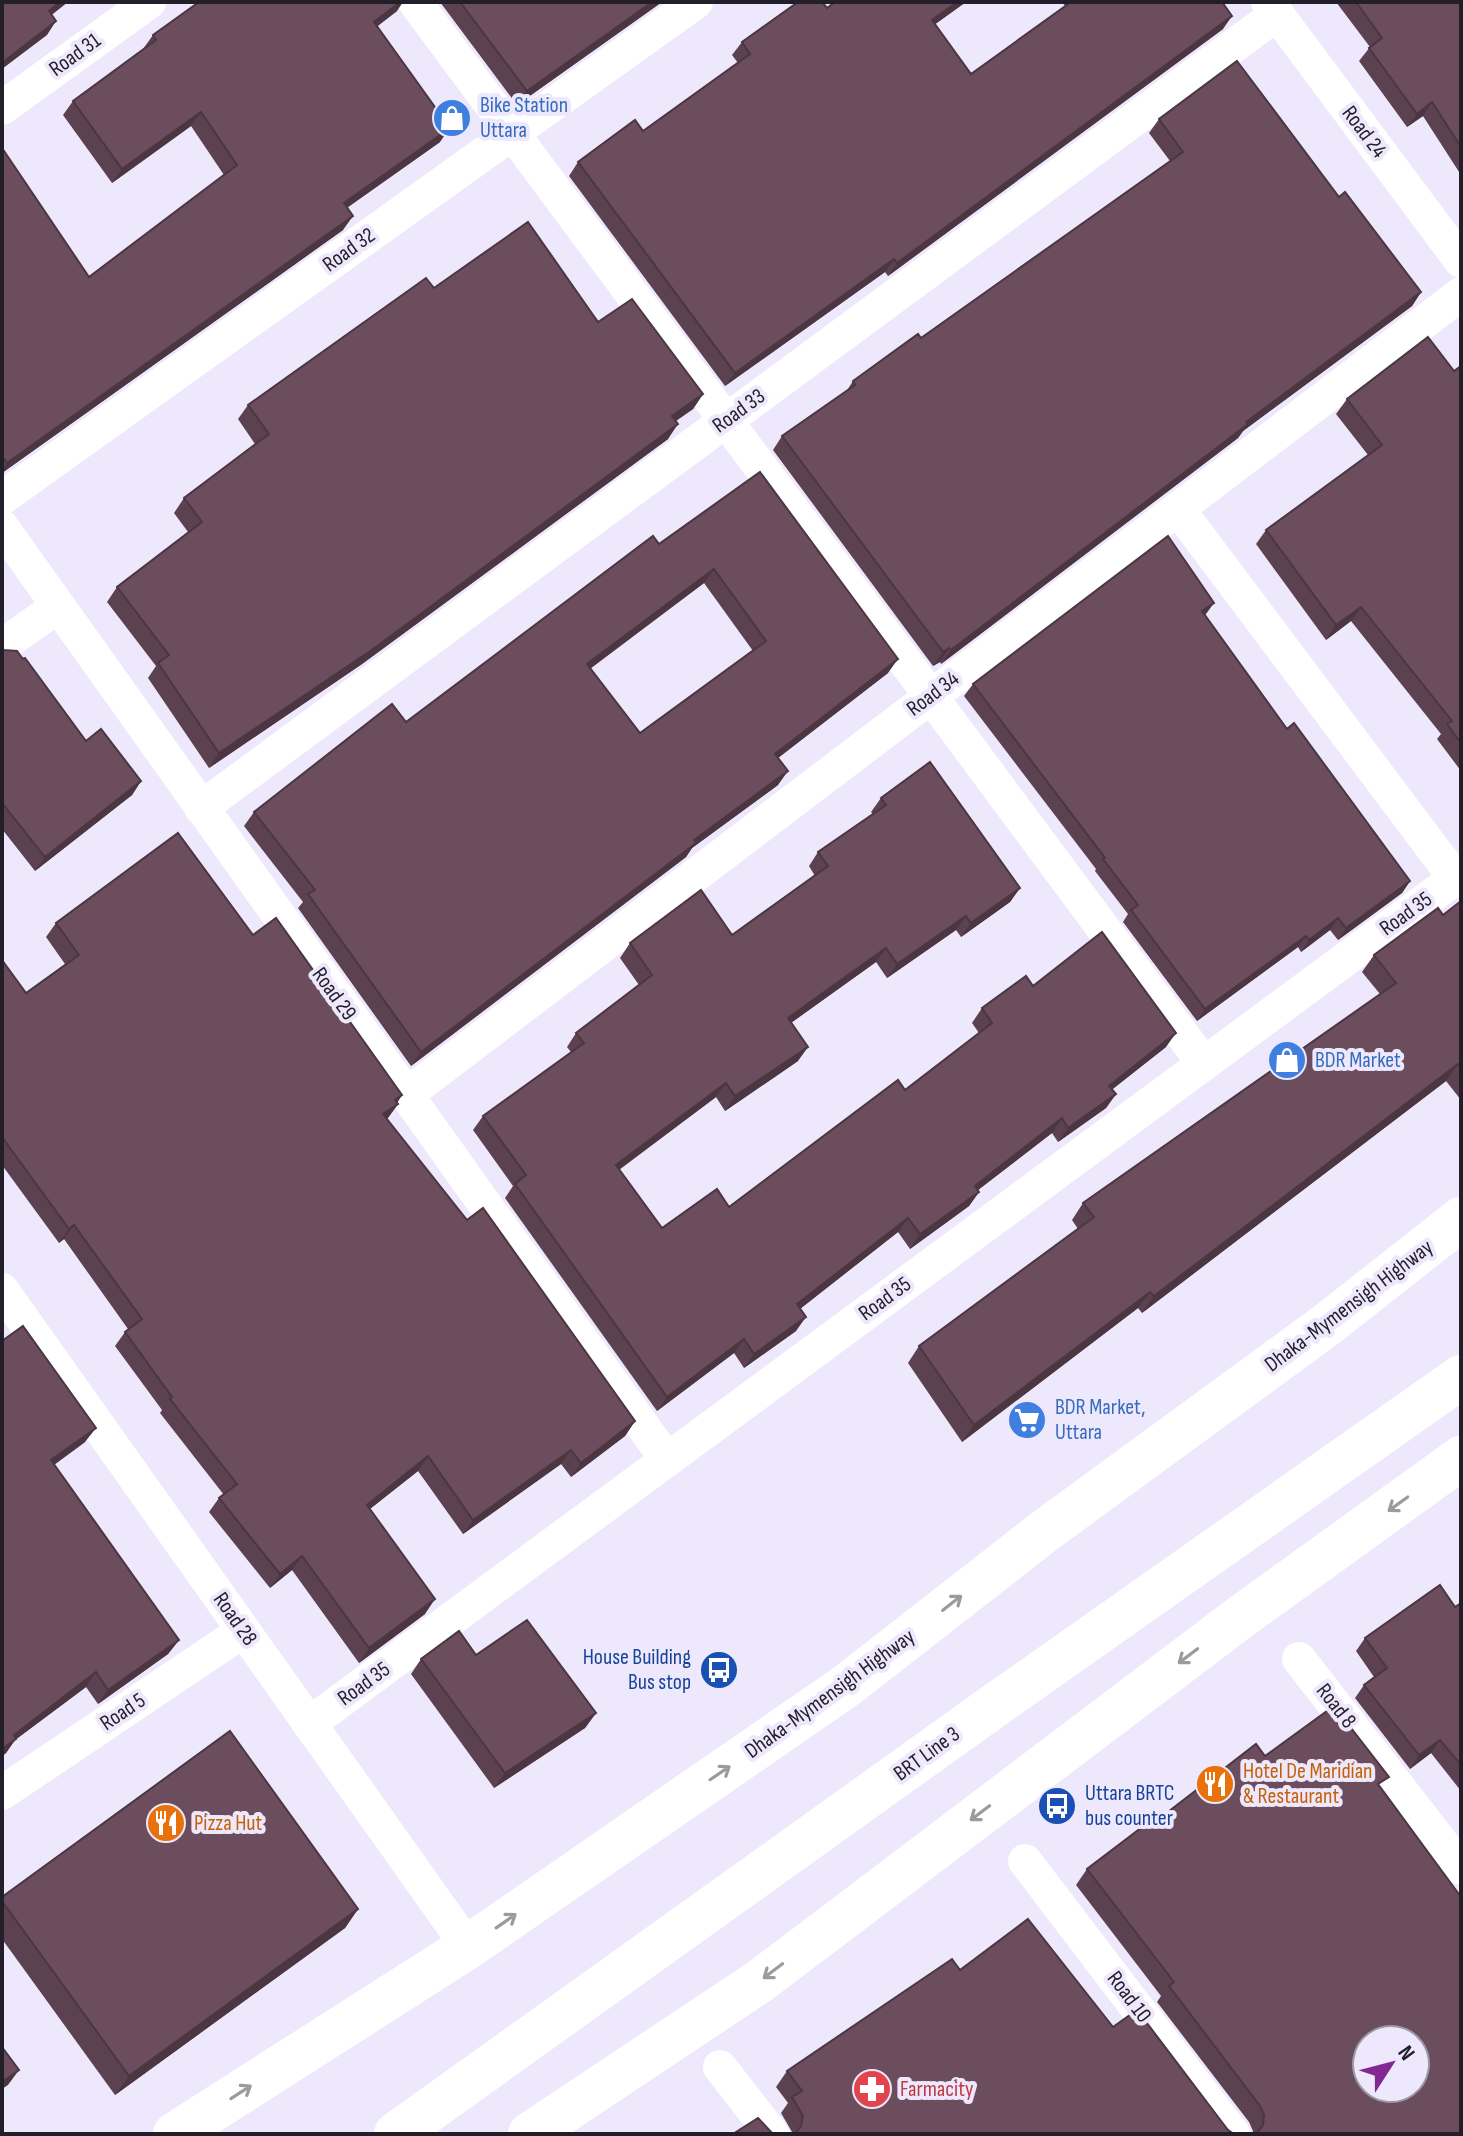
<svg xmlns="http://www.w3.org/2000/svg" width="1463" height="2136" font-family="'Sofia Sans Condensed',sans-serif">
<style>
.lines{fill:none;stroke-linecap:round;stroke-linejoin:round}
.street{stroke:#fff;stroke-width:34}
.highway{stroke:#fff;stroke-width:44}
.wall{fill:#5c4251;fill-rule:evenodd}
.shaded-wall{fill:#4b3642}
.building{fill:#6b4d5e;stroke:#4b3642;stroke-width:2;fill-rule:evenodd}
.oneway{stroke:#9c9a9f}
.labels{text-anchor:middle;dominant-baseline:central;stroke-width:8;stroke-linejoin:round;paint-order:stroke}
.street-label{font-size:22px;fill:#221e2a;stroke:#eee8fc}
.shop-label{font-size:22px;fill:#366cbe;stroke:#eee8fc;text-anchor:start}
.transit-label{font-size:22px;fill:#164399;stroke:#eee8fc;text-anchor:end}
.food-label{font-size:22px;fill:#c56008;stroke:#eee8fc;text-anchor:start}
.health-label{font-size:22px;fill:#be3a42;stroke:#eee8fc;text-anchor:start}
</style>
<rect width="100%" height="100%" fill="#eee8fc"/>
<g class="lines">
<path class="street" d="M415 2 1204 1064
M1268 2 1461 261
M2 108 149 2
M2 498 696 2
M1178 509 1455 878
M2 527 667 1460
M2 646 57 607
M201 808 1277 14
M406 1095 1461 294
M2 1290 468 1947
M1299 1659 1461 1868
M309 1724 1461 874
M2 1793 243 1631
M1025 1861 1233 2134
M720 2067 772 2134"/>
<path class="highway" d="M175 2134 468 1947 846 1686 1046 1530 1325 1326 1461 1219
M396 2134 998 1703 1461 1377
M530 2134 760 1981 1242 1616 1461 1458"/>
</g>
<path class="wall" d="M440 2H662L517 105Z
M835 2H966L935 24 971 74 1065 6 1062 2H1222L1223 29 888 276 885 272 725 386 569 176 578 162 643 131 738 63 732 55 742 42 827 8Z
M1336 2H1461V175L1423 116 1407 127 1359 61 1370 47Z
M397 11 377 26 440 142 348 207 343 230 2 473V148L89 277 224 175 191 126 112 183 63 115 73 101 143 49 153 35Z
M1159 119 1339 197 1421 292 1412 306 1243 431 1238 438 941 664 940 662 933 666 773 450 782 436 846 392 853 381 921 338 1170 161 1149 133Z
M434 288 598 322 703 394 693 409 676 421 668 439 362 664 209 768 148 678 156 666 107 602 117 587 188 532 174 513 184 498 255 444 238 419 248 405Z
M1461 366V771L1437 739 1441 734 1351 621 1326 640 1256 544 1266 530 1368 455 1336 414 1347 399 1454 371Z
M760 472 888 673 778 758V785L692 848 686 857 411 1066 298 908 303 902 244 826 254 812 406 722ZM704 583 753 651 640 733 590 669Z
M1206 614 1204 615 1287 729 1410 881 1402 893 1338 940 1330 930 1301 952 1298 947 1197 1021 1123 922 1128 914 1095 871 1096 869 964 696 973 684Z
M2 649 86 741 141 781 132 795 35 871 2 829Z
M881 798 1020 888 1010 902 961 937 956 930 887 978 876 962 791 1023 798 1061 725 1111 716 1097 619 1170 662 1228 729 1207 905 1090 979 1033 972 1023 982 1008 1033 986 1166 1047 1112 1089 1116 1094 1106 1108 1058 1142 1052 1133 978 1190 979 1192 969 1206 910 1249 898 1232 800 1309 796 1331 744 1368 734 1353 657 1411 505 1198 513 1186 473 1130 483 1116 571 1052 567 1047 576 1033 639 985 620 958 630 943 732 935 815 876 809 866 818 852 873 814 871 812Z
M1461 901V1100L1446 1081 1142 1313 1138 1308 962 1442 908 1363 919 1346 1078 1229 1072 1220 1083 1203 1380 994 1362 972 1374 955 1443 915Z
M56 923 253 935 402 1095 397 1103 398 1104 387 1119 467 1220 635 1421 625 1436 571 1477 561 1464 463 1534 418 1471 370 1509 425 1614 359 1663 292 1570 270 1588 209 1512 219 1498 224 1495 160 1413 162 1410 115 1346 125 1332 128 1329 64 1239 59 1243 2 1165V960L26 993 65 964 46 937Z
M2 1341 85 1442 54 1465 179 1640 168 1654 98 1704 86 1687 15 1740 6 1753 2 1756Z
M1461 1603V1791L1431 1753 1410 1769 1355 1698 1364 1685 1374 1677 1356 1651 1365 1638 1455 1607Z
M476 1655 596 1713 585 1728 494 1788 411 1674 421 1659Z
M1265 1756 1381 1788 1461 2134H1252L1253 2131 1249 2122 1157 2002 1161 1996 1076 1885 1087 1869 1164 1815Z
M2 1897 358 1909 345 1928 115 2095 2 1939Z
M960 1970 1113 2027 1234 2134H792V2132L781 2113 788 2103 776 2087 787 2071Z"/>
<path class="shaded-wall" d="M60 2H68L39 25 49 11Z
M400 2H403L397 11 365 36 374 22Z
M652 2H662L517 105 527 91Z
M957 2H966L923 33 932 20Z
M1232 16 1223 29 888 276 897 263Z
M56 21 47 35 2 69V63Z
M1432 102 1423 116 1407 127 1417 114Z
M201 112 191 126 112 183 122 169Z
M450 128 440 142 334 217 344 203Z
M353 216 343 230 2 473V470L7 463Z
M894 259 885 272 725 386 735 373Z
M1421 292 1412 306 1243 431 1238 438 941 664 951 650 1246 422Z
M703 394 693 409 661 431 672 416Z
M678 424 668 439 362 664 209 768 219 753Z
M714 569 704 583 577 678 587 664Z
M1214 603 1206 614 1193 623 1202 611Z
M1361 607 1351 621 1326 640 1336 625Z
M949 648 940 662 933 666 943 652Z
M898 659 888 673 765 768 775 754Z
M788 771 778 785 692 848 686 857 411 1066 421 1052 694 840Z
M141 781 132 795 35 871 45 857Z
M1410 881 1402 893 1338 940 1346 928Z
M1020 888 1010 902 961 937 971 923Z
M966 916 956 930 887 978 897 964Z
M1338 918 1330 930 1301 952 1309 940Z
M1306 936 1298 947 1197 1021 1205 1009Z
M886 948 876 962 778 1032 788 1018Z
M1176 1033 1166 1047 1099 1100 1109 1086Z
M808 1047 798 1061 725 1111 735 1096Z
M1458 1064 1446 1081 1142 1313 1154 1296Z
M726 1083 716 1097 606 1179 616 1165Z
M1116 1094 1106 1108 1058 1142 1068 1128Z
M402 1095 394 1107 398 1104 388 1118 373 1128 383 1114 395 1100Z
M1062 1118 1052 1133 965 1200 975 1186Z
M979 1192 969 1206 910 1249 920 1234Z
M908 1218 898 1232 787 1319 797 1304Z
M74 1225 64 1239 59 1243 69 1229Z
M1150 1292 1138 1308 962 1442 974 1425Z
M806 1317 796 1331 744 1368 754 1354Z
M744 1339 734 1353 657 1411 667 1397Z
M635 1421 625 1436 571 1477 581 1463Z
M96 1428 85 1442 40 1475 51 1460Z
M571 1450 561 1464 463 1534 473 1520Z
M428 1456 418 1471 357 1519 367 1505Z
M302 1556 292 1570 270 1588 280 1574Z
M435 1599 425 1614 359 1663 369 1648Z
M179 1640 168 1654 98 1704 108 1690Z
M96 1672 86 1687 15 1740 6 1753 2 1756V1749L14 1735Z
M596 1713 585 1728 494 1788 505 1773Z
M1440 1740 1431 1753 1410 1769 1419 1755Z
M358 1909 345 1928 115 2095 129 2076Z
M19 2070 8 2085 2 2089V2082Z"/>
<path class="building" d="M2 2H60L49 11 56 21 2 63Z
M199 2H400L374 22 450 128 344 203 353 216 7 463 2 456V148L89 277 237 165 201 112 122 169 73 101 156 40 153 35Z
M460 2H652L527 91Z
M798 2H822L827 8 835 2H957L932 20 971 74 1071 2H1222L1232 16 897 263 894 259 735 373 578 162 635 120 643 131 750 54 742 42Z
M1356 2H1461V147L1432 102 1417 114 1369 48 1382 38Z
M1237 61 1339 197 1345 192 1421 292 1246 422 1248 424 951 650 949 648 943 652 782 436 855 385 853 381 918 334 921 338 1183 152 1159 119Z
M528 222 598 322 632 299 703 394 672 416 678 424 373 649 219 753 158 663 169 655 117 587 202 522 184 498 269 434 248 405 426 278 434 288Z
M1428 337 1454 371 1461 366V743L1447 724 1452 721 1361 607 1336 625 1266 530 1382 445 1347 399Z
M760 472 898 659 775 754 788 771 694 840 696 843 421 1052 308 894 315 890 254 812 392 704 406 722 653 536 659 544ZM714 569 766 641 640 733 587 664Z
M1168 536 1214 603 1202 611 1287 729 1294 723 1410 881 1346 928 1338 918 1309 940 1306 936 1205 1009 1131 910 1138 905 1103 859 1105 858 973 684Z
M2 649 4 650 17 651 23 659 25 658 86 741 101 729 141 781 45 857 2 803Z
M930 762 1020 888 971 923 966 916 897 964 886 948 788 1018 808 1047 735 1096 726 1083 616 1165 662 1228 717 1189 729 1207 898 1080 905 1090 992 1023 982 1008 1026 976 1033 986 1102 932 1176 1033 1109 1086 1116 1094 1068 1128 1062 1118 975 1186 979 1192 920 1234 908 1218 797 1304 806 1317 754 1354 744 1339 667 1397 515 1184 526 1175 483 1116 584 1043 576 1033 652 975 630 943 701 890 732 935 828 866 818 852 886 805 881 798Z
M178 833 253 935 276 918 402 1095 395 1100 398 1104 383 1114 467 1220 483 1208 635 1421 581 1463 571 1450 473 1520 428 1456 367 1505 435 1599 369 1648 302 1556 280 1574 219 1498 237 1484 170 1399 172 1397 125 1332 142 1319 74 1225 69 1229 2 1137V960L26 993 79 955 56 923Z
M1461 901V1069L1458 1064 1154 1296 1150 1292 974 1425 919 1346 1094 1217 1083 1203 1396 983 1374 955 1438 908 1443 915Z
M23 1326 96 1428 51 1460 179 1640 108 1690 96 1672 14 1735 16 1739 2 1749V1341Z
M1440 1585 1455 1607 1461 1603V1765L1440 1740 1419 1755 1364 1685 1387 1668 1365 1638Z
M527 1620 596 1713 505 1773 421 1659 459 1631 476 1655Z
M1334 1706 1389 1777 1378 1784 1461 1897V2134H1256L1263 2125 1264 2115 1260 2106 1169 1986 1174 1982 1087 1869 1162 1812 1164 1815 1256 1744 1265 1756ZM1367 2040H1415V2088H1367Z
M230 1731 358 1909 129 2076 2 1901V1897Z
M1028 1919 1113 2027 1137 2010 1228 2130 1234 2134H795L801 2126 803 2116 792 2097 802 2091 787 2071 952 1959 960 1970Z
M2 2047 19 2070 2 2082Z
M758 2118 773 2134H733Z"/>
<defs><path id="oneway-shaft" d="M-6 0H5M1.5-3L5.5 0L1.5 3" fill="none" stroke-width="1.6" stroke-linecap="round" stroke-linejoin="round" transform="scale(2)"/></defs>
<g class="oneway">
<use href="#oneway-shaft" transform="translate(1398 1504) rotate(144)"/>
<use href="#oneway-shaft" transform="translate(952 1603) rotate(-38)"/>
<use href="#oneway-shaft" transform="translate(1188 1656) rotate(143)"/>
<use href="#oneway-shaft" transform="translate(720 1773) rotate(-34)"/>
<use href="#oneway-shaft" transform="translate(980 1813) rotate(143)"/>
<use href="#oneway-shaft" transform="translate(506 1921) rotate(-35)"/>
<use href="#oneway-shaft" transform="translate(773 1971) rotate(143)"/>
<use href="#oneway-shaft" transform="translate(241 2092) rotate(-33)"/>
</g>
<defs>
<g id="shop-disc" transform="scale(2)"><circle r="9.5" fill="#3f7fe0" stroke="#eee8fc"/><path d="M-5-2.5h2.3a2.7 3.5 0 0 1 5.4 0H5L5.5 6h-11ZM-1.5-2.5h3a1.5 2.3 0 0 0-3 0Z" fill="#fff"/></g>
<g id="supermarket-disc" transform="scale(2)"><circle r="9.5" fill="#3f7fe0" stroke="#eee8fc"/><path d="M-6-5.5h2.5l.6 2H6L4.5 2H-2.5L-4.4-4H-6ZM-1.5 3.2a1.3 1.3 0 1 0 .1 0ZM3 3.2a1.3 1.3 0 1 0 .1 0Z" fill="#fff"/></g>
<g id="bus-disc" transform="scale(2)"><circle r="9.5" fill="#1a4fb4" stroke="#eee8fc"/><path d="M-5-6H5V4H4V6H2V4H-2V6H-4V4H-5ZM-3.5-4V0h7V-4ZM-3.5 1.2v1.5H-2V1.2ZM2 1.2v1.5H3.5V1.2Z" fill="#fff"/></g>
<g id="restaurant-disc" transform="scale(2)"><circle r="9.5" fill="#e8710a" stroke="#eee8fc"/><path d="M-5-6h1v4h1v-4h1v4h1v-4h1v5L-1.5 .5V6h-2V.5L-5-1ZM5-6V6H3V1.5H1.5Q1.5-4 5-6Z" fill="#fff"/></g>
<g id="pharmacy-disc" transform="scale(2)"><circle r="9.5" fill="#e0444e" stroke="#eee8fc"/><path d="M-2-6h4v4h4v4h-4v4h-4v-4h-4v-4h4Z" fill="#fff"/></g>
</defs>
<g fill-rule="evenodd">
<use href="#shop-disc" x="452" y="118"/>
<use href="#shop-disc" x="1287" y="1060"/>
<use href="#supermarket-disc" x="1027" y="1420"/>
<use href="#bus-disc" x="719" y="1670"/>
<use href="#restaurant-disc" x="1215" y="1784"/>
<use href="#bus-disc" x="1057" y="1806"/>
<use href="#restaurant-disc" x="166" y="1823"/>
<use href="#pharmacy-disc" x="872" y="2089"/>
</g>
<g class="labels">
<g class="street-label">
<text transform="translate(75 55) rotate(-36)">Road 31</text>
<text transform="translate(1364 132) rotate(53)">Road 24</text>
<text transform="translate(349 250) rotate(-36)">Road 32</text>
<text transform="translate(739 411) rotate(-36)">Road 33</text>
<text transform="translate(933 694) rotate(-37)">Road 34</text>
<text transform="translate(1406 914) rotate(-36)">Road 35</text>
<text transform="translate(334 994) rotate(54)">Road 29</text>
<text transform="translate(885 1299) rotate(-36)">Road 35</text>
<text transform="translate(1349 1306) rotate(-37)">Dhaka-Mymensigh Highway</text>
<text transform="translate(235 1619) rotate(55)">Road 28</text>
<text transform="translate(364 1684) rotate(-36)">Road 35</text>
<text transform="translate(830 1694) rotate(-36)">Dhaka-Mymensigh Highway</text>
<text transform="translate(1336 1706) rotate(52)">Road 8</text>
<text transform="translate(123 1712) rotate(-34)">Road 5</text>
<text transform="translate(927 1754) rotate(-36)">BRT Line 3</text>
<text transform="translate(1129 1997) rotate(53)">Road 10</text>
</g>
<g class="shop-label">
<text x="480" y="105">Bike Station<tspan x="480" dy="25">Uttara</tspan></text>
<text x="1315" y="1060">BDR Market</text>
<text x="1055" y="1407">BDR Market,<tspan x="1055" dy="25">Uttara</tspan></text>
</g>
<g class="transit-label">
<text x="691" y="1657">House Building<tspan x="691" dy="25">Bus stop</tspan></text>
<text x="1085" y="1793" text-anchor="start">Uttara BRTC<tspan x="1085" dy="25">bus counter</tspan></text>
</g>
<g class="food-label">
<text x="1243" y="1771">Hotel De Maridian<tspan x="1243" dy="25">&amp; Restaurant</tspan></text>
<text x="194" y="1823">Pizza Hut</text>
</g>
<g class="health-label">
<text x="900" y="2089">Farmacity</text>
</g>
</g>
<rect width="1463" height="2136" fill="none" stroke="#221e2a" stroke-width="8"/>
<g transform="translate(1391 2064) rotate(54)"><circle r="38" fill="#eee8fc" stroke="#9c97a8" stroke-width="2"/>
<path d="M0-6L14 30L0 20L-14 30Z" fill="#812895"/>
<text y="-12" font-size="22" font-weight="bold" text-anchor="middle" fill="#221e2a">N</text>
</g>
</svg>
